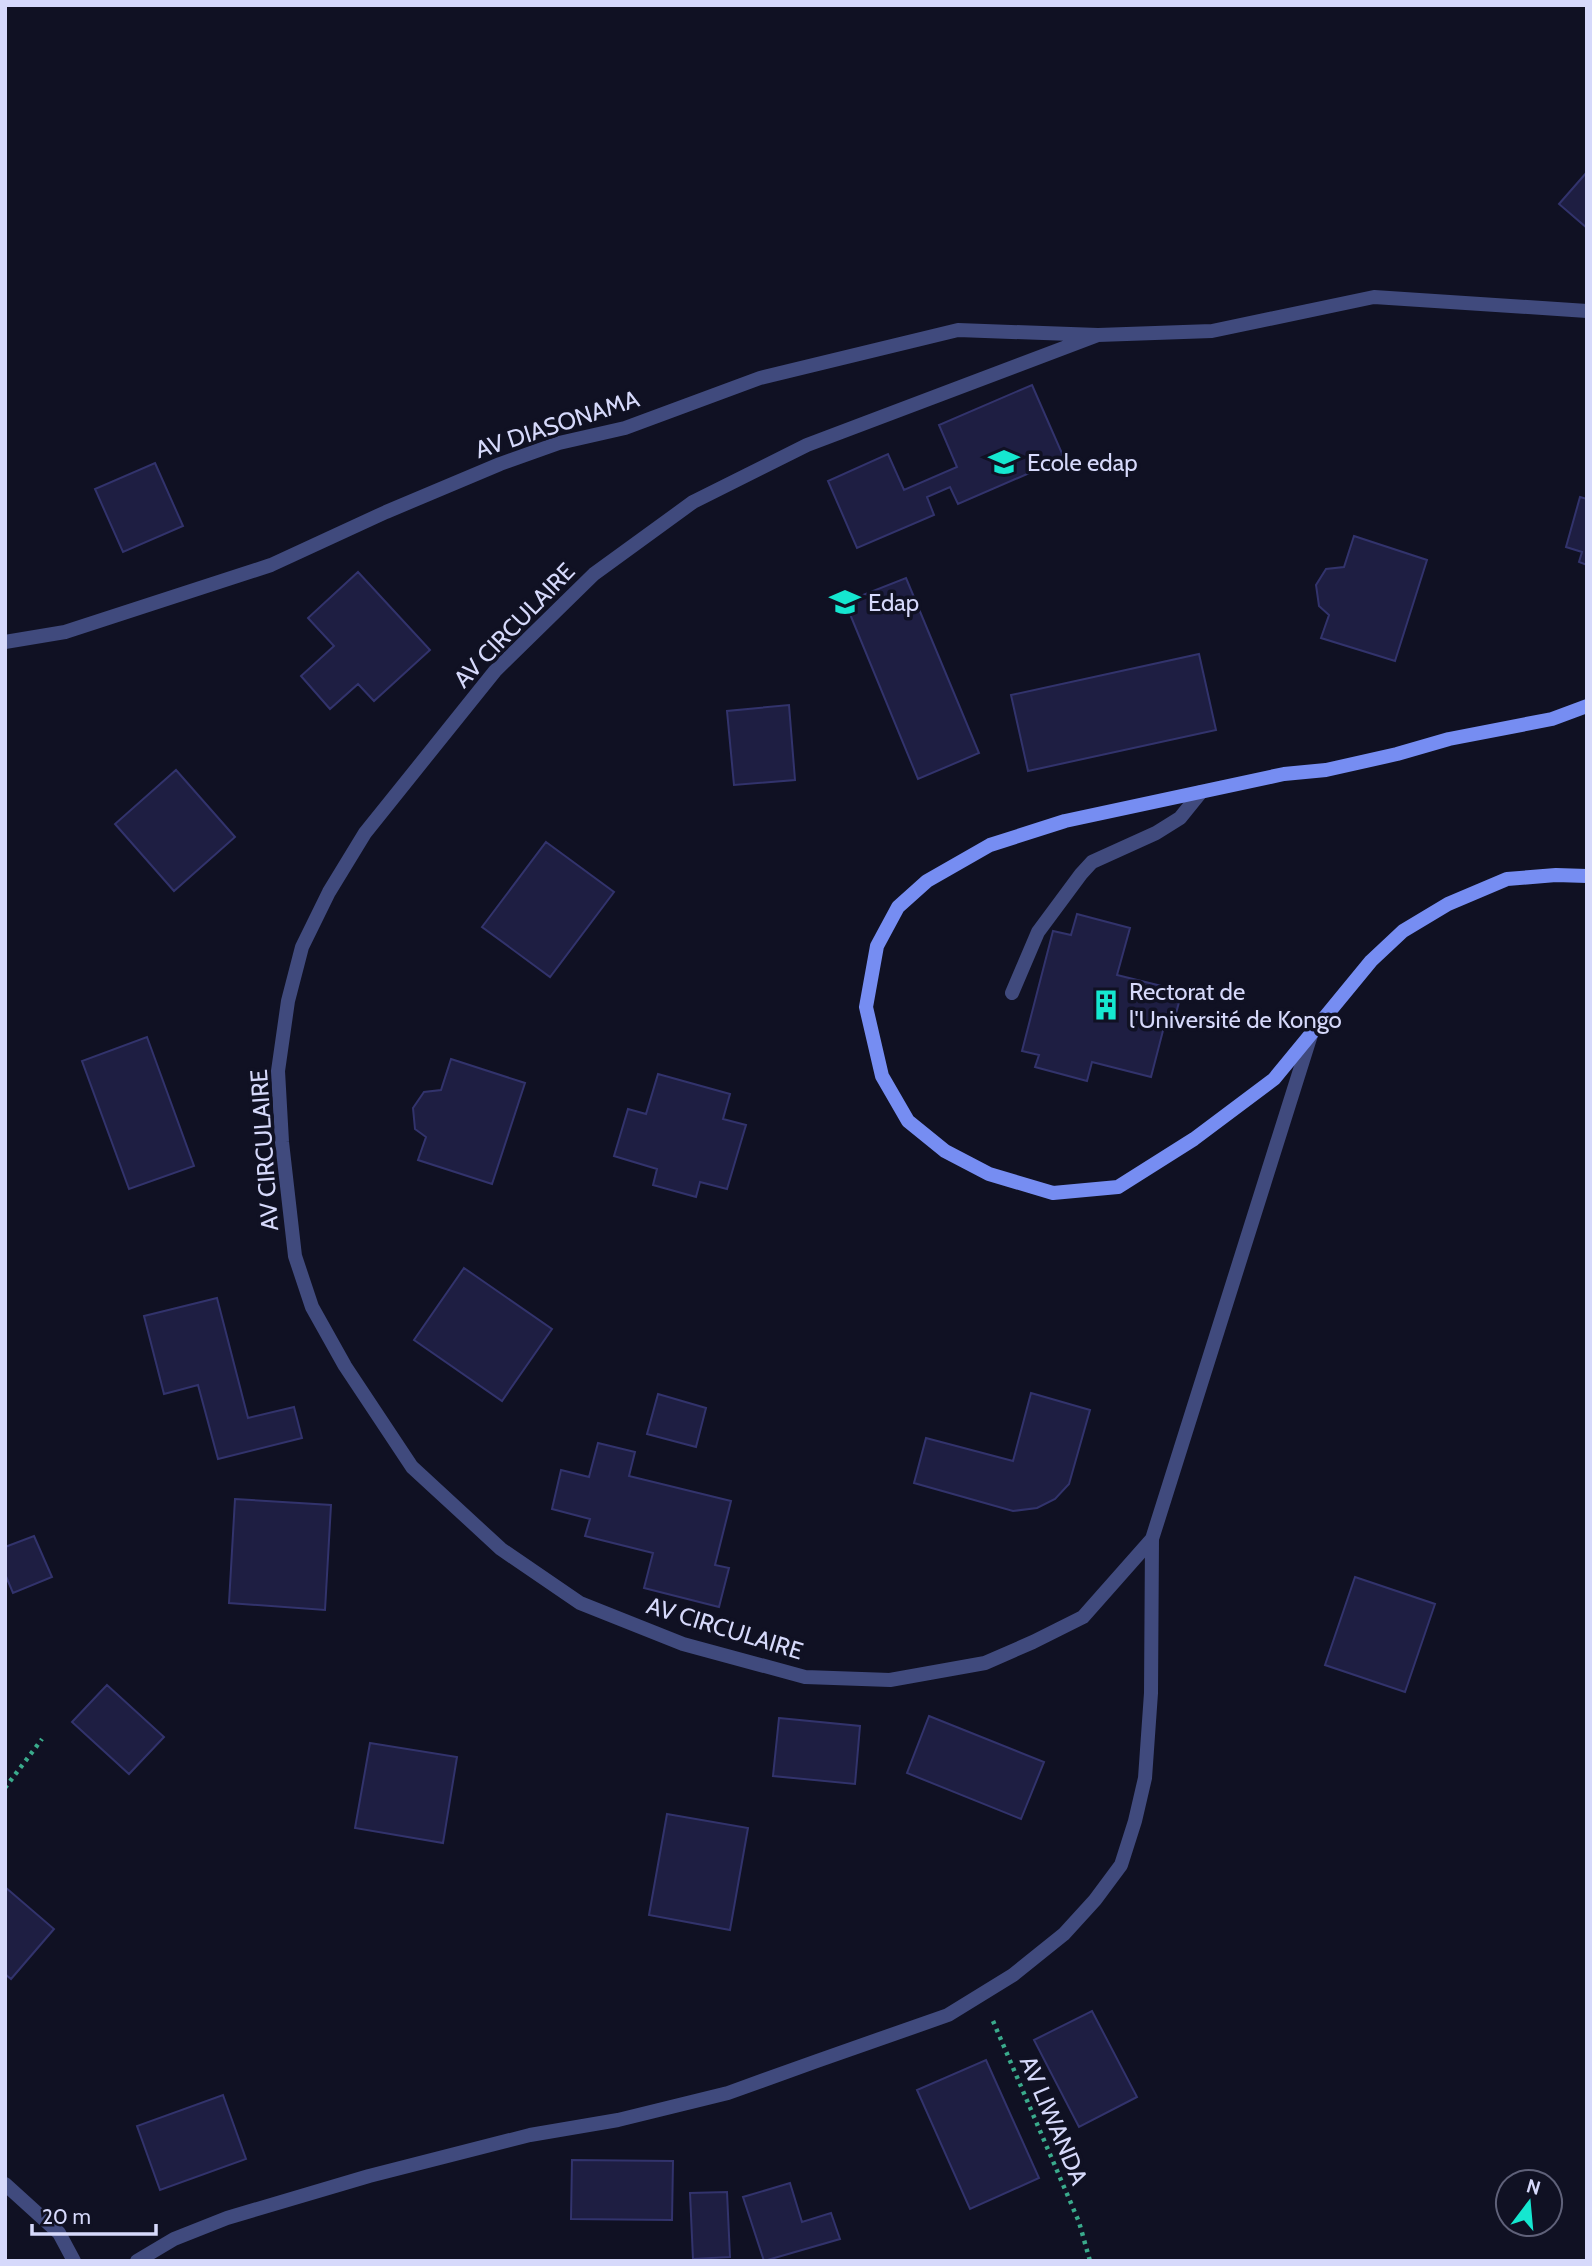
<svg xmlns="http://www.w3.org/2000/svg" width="1592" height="2266" font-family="Cabin,sans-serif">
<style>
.building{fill:#1e1e42;stroke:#32336c;stroke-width:2}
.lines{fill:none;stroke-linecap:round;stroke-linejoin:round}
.path{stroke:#3aab8c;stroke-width:4.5;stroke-dasharray:3.5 5;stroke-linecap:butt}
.lane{stroke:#404a7d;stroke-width:14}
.street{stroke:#404a7d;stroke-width:14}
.secondary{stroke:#768df2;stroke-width:14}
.labels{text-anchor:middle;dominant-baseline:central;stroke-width:7;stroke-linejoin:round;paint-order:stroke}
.street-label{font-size:24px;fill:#d6d9fb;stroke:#101123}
.poi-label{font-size:24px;fill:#d6d9fb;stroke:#101123;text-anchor:start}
</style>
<rect width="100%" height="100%" fill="#101123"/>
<path class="building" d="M1587 172V228L1559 204Z
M1032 385 1064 458 958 504 950 487 927 497 934 515 857 548 828 481 888 454 904 490 957 467 939 425Z
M155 463 183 526 123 552 95 489Z
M1580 497 1587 499V565L1579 562 1582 552 1566 547Z
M1354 536 1427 560 1395 661 1321 638 1329 615 1319 606 1316 585 1326 569 1344 567Z
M358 572 430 650 374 701 358 684 330 709 301 676 334 646 308 618Z
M906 578 979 753 918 779 845 602Z
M1199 654 1216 730 1028 771 1011 695Z
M789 705 795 780 734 785 727 711Z
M176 770 235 837 174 891 115 824Z
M546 842 614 892 550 977 482 927Z
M1077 914 1130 928 1117 975 1182 991 1174 1021 1166 1019 1151 1077 1092 1062 1087 1081 1035 1067 1039 1055 1022 1051 1053 931 1071 935Z
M147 1037 194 1166 129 1189 82 1061Z
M451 1059 525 1083 492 1184 418 1160 426 1137 415 1129 413 1108 424 1092 441 1090Z
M658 1074 730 1094 723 1119 746 1125 727 1189 700 1182 696 1197 653 1185 657 1169 614 1156 628 1109 646 1114Z
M464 1268 552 1329 502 1401 414 1340Z
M217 1298 248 1418 294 1407 302 1438 218 1459 198 1385 164 1394 144 1316Z
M1031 1393 1090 1410 1069 1484 1055 1499 1037 1508 1013 1511 914 1483 926 1438 1013 1461Z
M658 1394 706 1408 696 1447 647 1434Z
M598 1443 635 1452 629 1476 731 1501 715 1565 729 1568 719 1607 644 1588 653 1553 585 1536 590 1519 552 1509 561 1470 589 1477Z
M235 1499 331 1505 325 1610 229 1603Z
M34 1536 52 1577 13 1593 5 1574V1547Z
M1355 1577 1435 1604 1405 1692 1325 1665Z
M107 1685 164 1737 129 1774 72 1722Z
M929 1716 1044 1762 1021 1819 907 1773Z
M779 1718 860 1726 855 1784 773 1776Z
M370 1743 457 1757 443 1843 355 1828Z
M667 1814 748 1828 730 1930 649 1915Z
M5 1887 54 1929 11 1979 5 1974Z
M1092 2011 1137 2097 1079 2127 1034 2040Z
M986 2060 1039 2178 970 2209 917 2090Z
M223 2095 246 2159 160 2190 137 2126Z
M572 2160 673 2161 672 2220 571 2219Z
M790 2183 802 2222 831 2213 840 2239 764 2261 743 2197Z
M727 2192 730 2257 693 2259 690 2193Z"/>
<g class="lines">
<path class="path" d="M5 1788 42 1739
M993 2021 1079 2222 1090 2261"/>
<path class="lane" d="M1012 993 1038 932 1081 874 1092 862 1156 833 1180 818 1201 792"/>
<path class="street" d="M1098 335 807 445 693 502 594 574 495 671 365 833 329 892 302 947 288 1001 278 1071 282 1142 295 1256 312 1307 345 1366 412 1467 501 1549 580 1603 683 1644 805 1677 890 1680 985 1663 1033 1642 1083 1617 1152 1539
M5 642 65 632 271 565 386 512 500 464 559 443 625 428 760 378 958 330 1098 335 1212 331 1374 297 1587 311
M5 2184 59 2233 74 2261
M137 2261 174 2239 227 2218 369 2176 530 2135 618 2120 728 2093 817 2061 948 2015 1013 1975 1064 1934 1095 1900 1121 1865 1135 1821 1145 1778 1151 1693 1152 1539 1311 1035"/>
<path class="secondary" d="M1587 706 1552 719 1449 739 1397 754 1326 770 1284 774 1065 821 990 845 927 881 898 907 877 946 866 1007 882 1076 908 1121 945 1151 989 1174 1053 1193 1118 1187 1194 1139 1274 1079 1371 961 1403 931 1448 904 1507 879 1556 875 1587 876"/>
</g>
<defs>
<g id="school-bare" transform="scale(2.415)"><path d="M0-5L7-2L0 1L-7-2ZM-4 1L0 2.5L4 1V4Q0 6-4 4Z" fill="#15e7d0" stroke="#101123" stroke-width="2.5" paint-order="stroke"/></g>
<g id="building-bare" transform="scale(2.415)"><path d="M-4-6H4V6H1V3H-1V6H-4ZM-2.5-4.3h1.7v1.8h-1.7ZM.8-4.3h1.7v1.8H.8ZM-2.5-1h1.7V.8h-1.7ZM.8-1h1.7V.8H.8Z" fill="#15e7d0" stroke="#101123" stroke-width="2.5" paint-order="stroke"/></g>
</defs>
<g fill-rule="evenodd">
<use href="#school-bare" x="1004" y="462"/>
<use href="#school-bare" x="845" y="602"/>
<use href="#building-bare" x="1106" y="1005"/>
</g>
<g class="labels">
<g class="street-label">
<text transform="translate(557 424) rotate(-18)">AV DIASONAMA</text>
<text transform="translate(514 625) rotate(-46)">AV CIRCULAIRE</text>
<text transform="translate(264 1150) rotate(-94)">AV CIRCULAIRE</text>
<text transform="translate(725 1628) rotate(17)">AV CIRCULAIRE</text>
<text transform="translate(1054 2120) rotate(67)">AV LIWANDA</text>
</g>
<g class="poi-label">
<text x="1027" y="462">Ecole edap</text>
<text x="868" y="602">Edap</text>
<text x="1129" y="991">Rectorat de<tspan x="1129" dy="28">l'Université de Kongo</tspan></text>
</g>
</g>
<rect width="1592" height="2266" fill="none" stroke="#d6d9fb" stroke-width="14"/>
<g transform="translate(1529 2203) rotate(16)"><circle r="33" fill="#101123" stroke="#5f6179" stroke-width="2"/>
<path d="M0-5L12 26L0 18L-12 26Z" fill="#15e7d0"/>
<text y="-10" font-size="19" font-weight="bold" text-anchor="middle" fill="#d6d9fb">N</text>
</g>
<path d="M32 2224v10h124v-10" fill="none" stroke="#d6d9fb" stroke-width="3.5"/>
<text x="42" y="2224" font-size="21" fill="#d6d9fb" stroke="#101123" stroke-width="5" paint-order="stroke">20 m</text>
</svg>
